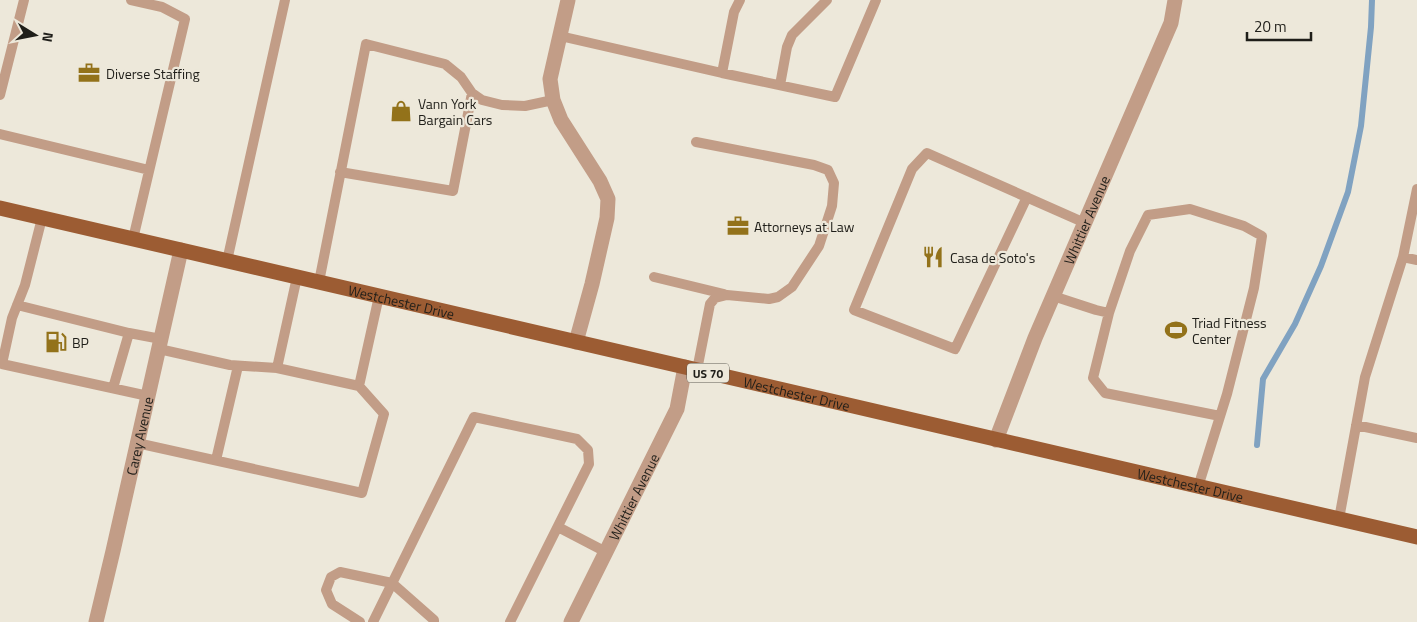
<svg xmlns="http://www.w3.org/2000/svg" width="1417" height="622" font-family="'Titillium Web',sans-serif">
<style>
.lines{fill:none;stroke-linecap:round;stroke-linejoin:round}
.stream{stroke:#80a2c1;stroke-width:6}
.lane{stroke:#c29d87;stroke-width:10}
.street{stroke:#c29d87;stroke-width:15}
.primary{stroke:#9c5c33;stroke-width:15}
.labels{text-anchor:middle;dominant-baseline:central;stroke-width:4.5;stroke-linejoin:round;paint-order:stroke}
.shield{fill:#ede8da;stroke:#5d5b53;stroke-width:1}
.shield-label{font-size:12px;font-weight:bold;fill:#1f1e19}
.poi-label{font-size:14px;fill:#1f1e19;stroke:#ede8da;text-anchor:start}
.street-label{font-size:14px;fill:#1f1e19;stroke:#ede8da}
</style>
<rect width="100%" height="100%" fill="#ede8da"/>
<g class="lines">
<path class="stream" d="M1257 445 1263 379 1295 324 1321 266 1348 192 1361 126 1371 27 1372 0"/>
<path class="lane" d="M131 0 162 7 185 19 133 239
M560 36 722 73 734 12 740 0
M722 73 835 97 876 0
M780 85 787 47 792 35 827 0
M0 95 24 0
M0 134 149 170
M696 142 814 165 828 170 834 183 832 206 819 246 792 287 778 297 769 299 727 295 715 298 710 304 697 370
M340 172 453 191 472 93
M1027 197 955 349 854 310 912 169 927 153 1085 223
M42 218 25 285 12 318 2 364 148 396
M1403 257 1417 260
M227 261 285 0
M297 277 277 368 359 386
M654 277 724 294
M319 282 366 44 445 64 461 77 472 93 482 100 502 105 525 106 553 100
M1053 296 1096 310 1109 313 1130 251 1148 215 1190 209 1244 226 1262 236 1254 288 1227 394 1198 487
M17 305 129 333
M1109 313 1093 378 1105 393 1220 416
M159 349 230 365 277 368
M113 388 129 333 161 339
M1356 425 1417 438
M137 443 362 493 384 414 359 386 379 296
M216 460 238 366
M1339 519 1365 377 1403 257 1417 189
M558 527 606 552
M360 622 332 604 326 590 331 577 340 572 392 583 434 620V622
M373 622 474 417 577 439 588 450 589 464 510 622"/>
<g class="street">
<path d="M568 0 550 79 553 100 561 120 600 181 608 199 607 218 592 284 576 342"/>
<path id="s1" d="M996 440 1035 338 1171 23 1175 0"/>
<path id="s2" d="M96 622 113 551 181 250"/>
<path id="s3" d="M571 622 677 409 685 367"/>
</g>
<path class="primary" id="s4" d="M0 208 1417 537"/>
</g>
<defs>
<g id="office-bare" transform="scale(1.725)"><path d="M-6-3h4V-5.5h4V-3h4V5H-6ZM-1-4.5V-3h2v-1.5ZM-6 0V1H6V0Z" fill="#93721a" stroke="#ede8da" stroke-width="2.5" paint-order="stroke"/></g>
<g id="shop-bare" transform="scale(1.725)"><path d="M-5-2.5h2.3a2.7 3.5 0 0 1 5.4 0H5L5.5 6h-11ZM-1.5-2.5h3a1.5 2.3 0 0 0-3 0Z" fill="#93721a" stroke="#ede8da" stroke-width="2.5" paint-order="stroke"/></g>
<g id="restaurant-bare" transform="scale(1.725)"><path d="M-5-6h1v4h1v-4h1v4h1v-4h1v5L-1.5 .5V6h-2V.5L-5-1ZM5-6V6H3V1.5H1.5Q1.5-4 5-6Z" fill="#93721a" stroke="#ede8da" stroke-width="2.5" paint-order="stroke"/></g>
<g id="stadium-bare" transform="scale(1.725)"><path d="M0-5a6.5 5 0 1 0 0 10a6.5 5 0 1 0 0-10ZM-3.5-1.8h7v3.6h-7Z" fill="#93721a" stroke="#ede8da" stroke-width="2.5" paint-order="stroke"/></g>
<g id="fuel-bare" transform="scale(1.725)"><path d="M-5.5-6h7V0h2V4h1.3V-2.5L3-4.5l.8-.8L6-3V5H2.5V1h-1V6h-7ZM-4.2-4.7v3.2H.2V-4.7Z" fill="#93721a" stroke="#ede8da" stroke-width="2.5" paint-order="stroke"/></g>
</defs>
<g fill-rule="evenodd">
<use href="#office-bare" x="89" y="73"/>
<use href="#shop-bare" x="401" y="111"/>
<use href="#office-bare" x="738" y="226"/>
<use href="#restaurant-bare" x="933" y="257"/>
<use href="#stadium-bare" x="1176" y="330"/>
<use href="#fuel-bare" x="56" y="342"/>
</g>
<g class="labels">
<rect class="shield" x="687" y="363.5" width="42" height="19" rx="4"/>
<g class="shield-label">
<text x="708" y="373">US 70</text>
</g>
<g class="poi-label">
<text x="106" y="73">Diverse Staffing</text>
<text x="418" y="103">Vann York<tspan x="418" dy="16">Bargain Cars</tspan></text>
<text x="754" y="226">Attorneys at Law</text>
<text x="950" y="257">Casa de Soto's</text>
<text x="1192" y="322">Triad Fitness<tspan x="1192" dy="16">Center</tspan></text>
<text x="72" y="342">BP</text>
</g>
<g class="street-label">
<text stroke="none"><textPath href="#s1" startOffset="238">Whittier Avenue</textPath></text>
<text stroke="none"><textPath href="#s4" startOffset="412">Westchester Drive</textPath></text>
<text stroke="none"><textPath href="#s4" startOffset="818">Westchester Drive</textPath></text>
<text stroke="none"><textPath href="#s2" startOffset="191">Carey Avenue</textPath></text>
<text stroke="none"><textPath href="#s4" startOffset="1222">Westchester Drive</textPath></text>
<text stroke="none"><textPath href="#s3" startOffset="140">Whittier Avenue</textPath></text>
</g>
</g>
<g transform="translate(35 35) rotate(100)" stroke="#ede8da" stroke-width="4" paint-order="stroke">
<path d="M0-4L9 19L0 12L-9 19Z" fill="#1f1e19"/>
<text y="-8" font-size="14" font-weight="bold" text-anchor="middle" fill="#1f1e19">N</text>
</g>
<path d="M1247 32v8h64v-8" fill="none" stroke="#1f1e19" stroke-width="2.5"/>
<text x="1254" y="32" font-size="15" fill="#1f1e19" stroke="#ede8da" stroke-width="4" paint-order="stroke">20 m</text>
</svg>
